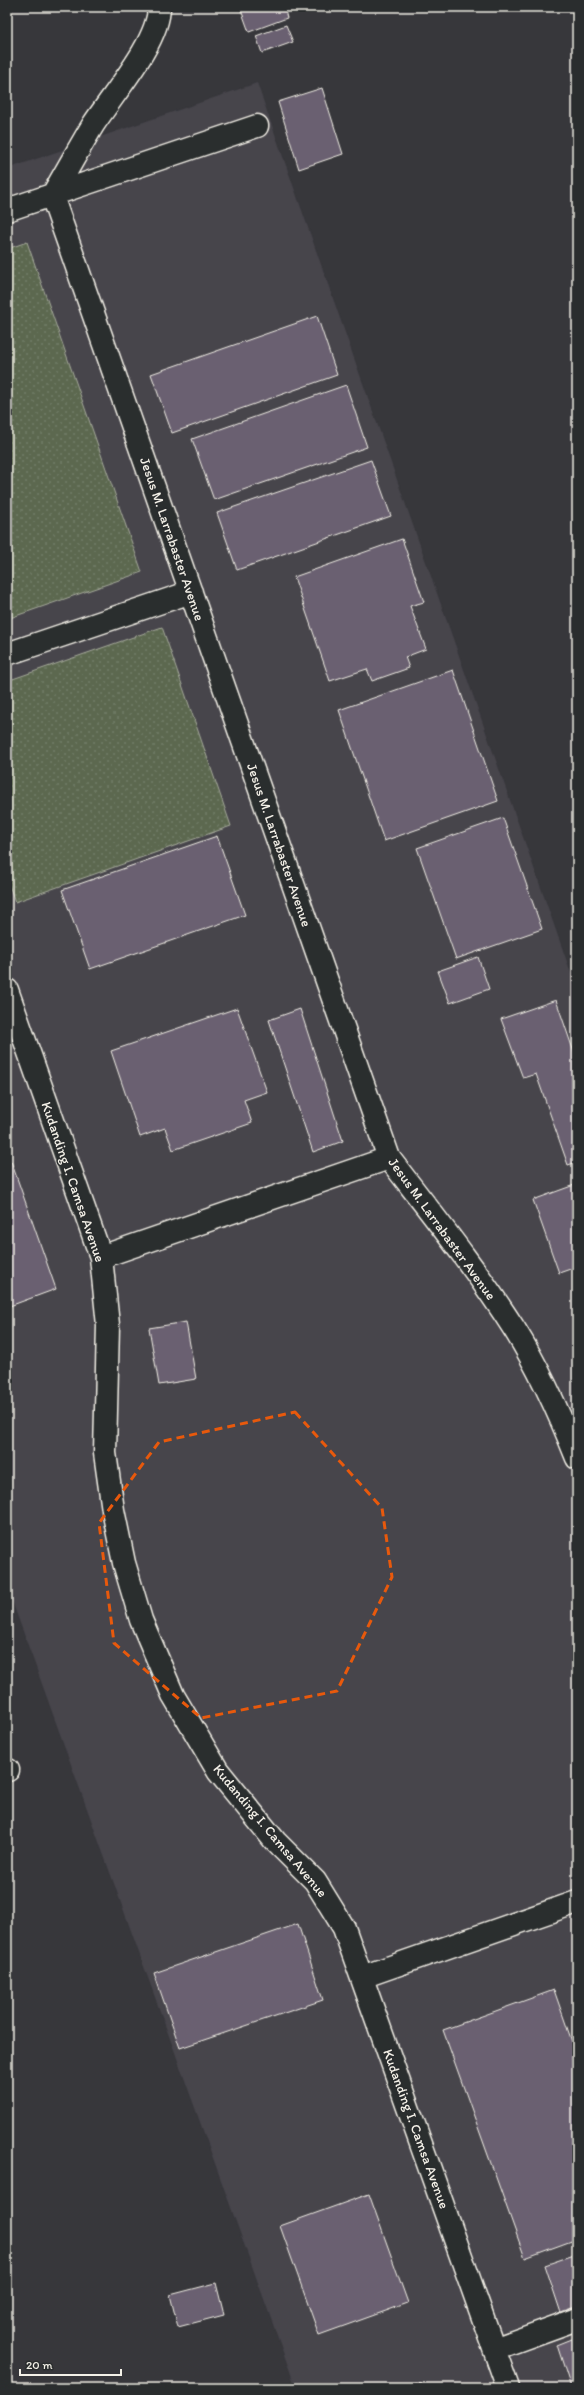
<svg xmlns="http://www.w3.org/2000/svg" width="584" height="2395" font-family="Itim,sans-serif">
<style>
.built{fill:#46444b}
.grass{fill:url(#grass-dots);stroke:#a8ac9c}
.building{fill:#6a6171;stroke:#f4f1e8}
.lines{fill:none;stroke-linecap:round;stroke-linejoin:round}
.minor-casing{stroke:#f4f1e8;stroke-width:25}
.minor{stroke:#2a2d2e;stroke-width:22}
.marked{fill:none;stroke:#e8590c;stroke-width:3;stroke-dasharray:8 5;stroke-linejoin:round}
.labels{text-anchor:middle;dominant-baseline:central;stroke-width:3;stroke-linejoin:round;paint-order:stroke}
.street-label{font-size:14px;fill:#f4f1e8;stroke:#2a2d2e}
</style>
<defs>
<pattern id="grass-dots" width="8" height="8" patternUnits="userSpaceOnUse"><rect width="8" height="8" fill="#5b6850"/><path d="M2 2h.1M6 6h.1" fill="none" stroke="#737e69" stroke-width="1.8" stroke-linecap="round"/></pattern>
</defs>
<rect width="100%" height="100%" fill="#37373b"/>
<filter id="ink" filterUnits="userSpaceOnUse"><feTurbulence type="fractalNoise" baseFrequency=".025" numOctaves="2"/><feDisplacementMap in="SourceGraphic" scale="8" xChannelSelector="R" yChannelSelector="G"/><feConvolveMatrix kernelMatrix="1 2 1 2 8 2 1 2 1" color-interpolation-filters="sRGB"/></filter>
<g filter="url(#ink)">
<path class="built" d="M257 83 577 990V2388H296L7 1587V169Z"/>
<path class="grass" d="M27 242 142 572 7 619V249Z
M162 627 231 826 15 902 7 879V681Z"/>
<path class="building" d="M240 7H284L287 18 249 32Z
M286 25 293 42 262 53 256 36Z
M322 88 343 154 299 169 278 102Z
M317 316 337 375 172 433 151 374Z
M346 385 367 447 214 500 192 439Z
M371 460 391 516 237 570 217 513Z
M402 539 424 602 410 606 426 649 405 657 409 668 372 681 367 669 330 681 294 577Z
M453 670 498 801 384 841 339 710Z
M503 818 542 929 456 959 417 848Z
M217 836 245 915 90 969 62 890Z
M478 957 489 989 450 1003 438 971Z
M556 1000 577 1061V1162L568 1165 536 1074 523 1078 501 1019Z
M237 1008 267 1092 244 1100 252 1123 173 1150 165 1128 140 1137 111 1051Z
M300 1009 343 1141 313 1152 269 1020Z
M11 1161 56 1289 7 1307V1162Z
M577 1184V1269L576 1267 559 1273 533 1200Z
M186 1322 196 1379 159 1385 149 1328Z
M298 1924 323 2000 180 2048 154 1973Z
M554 1990 577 2056V2239L525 2258 443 2030Z
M369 2194 408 2303 319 2335 280 2226Z
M577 2254V2307L561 2313 545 2265Z
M216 2283 224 2315 178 2327 170 2295Z
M577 2337V2388H571L557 2345Z
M421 2383 423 2388H405Z"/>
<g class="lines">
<g class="minor-casing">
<path id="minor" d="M52 196 389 1158C432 1214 477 1270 515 1330 540 1370 560 1415 577 1458
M52 196C66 172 79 148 93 125 113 94 159 42 159 7
M7 210 257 126
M7 654 191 592
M7 990 101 1257 108 1325 105 1453 113 1510 124 1563 141 1620 173 1695 218 1771 275 1841 315 1881 344 1928 508 2388
M101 1257 389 1158
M7 1770H8
M362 1977 577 1902
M494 2349 577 2319"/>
</g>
<use href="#minor" class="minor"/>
</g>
</g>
<path class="marked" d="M295 1412 382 1508 392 1577 337 1691 201 1718 114 1643 99 1523 159 1442Z"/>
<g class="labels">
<g class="street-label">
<text transform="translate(172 539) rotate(71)">Jesus M. Larrabaster Avenue</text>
<text transform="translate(279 845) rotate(71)">Jesus M. Larrabaster Avenue</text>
<text transform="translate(73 1182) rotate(71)">Kudanding I. Camsa Avenue</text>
<text transform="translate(442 1229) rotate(54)">Jesus M. Larrabaster Avenue</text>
<text transform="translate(270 1831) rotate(50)">Kudanding I. Camsa Avenue</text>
<text transform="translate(416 2129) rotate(70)">Kudanding I. Camsa Avenue</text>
</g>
</g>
<rect width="584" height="2395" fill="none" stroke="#2a2d2e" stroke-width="24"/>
<rect x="12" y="12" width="560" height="2371" fill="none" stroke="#f4f1e8" stroke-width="1.5" filter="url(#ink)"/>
<path d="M20 2369v6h101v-6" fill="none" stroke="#f4f1e8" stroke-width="2"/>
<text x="26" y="2369" font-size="12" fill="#f4f1e8" stroke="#2a2d2e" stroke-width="3" paint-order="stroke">20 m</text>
</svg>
